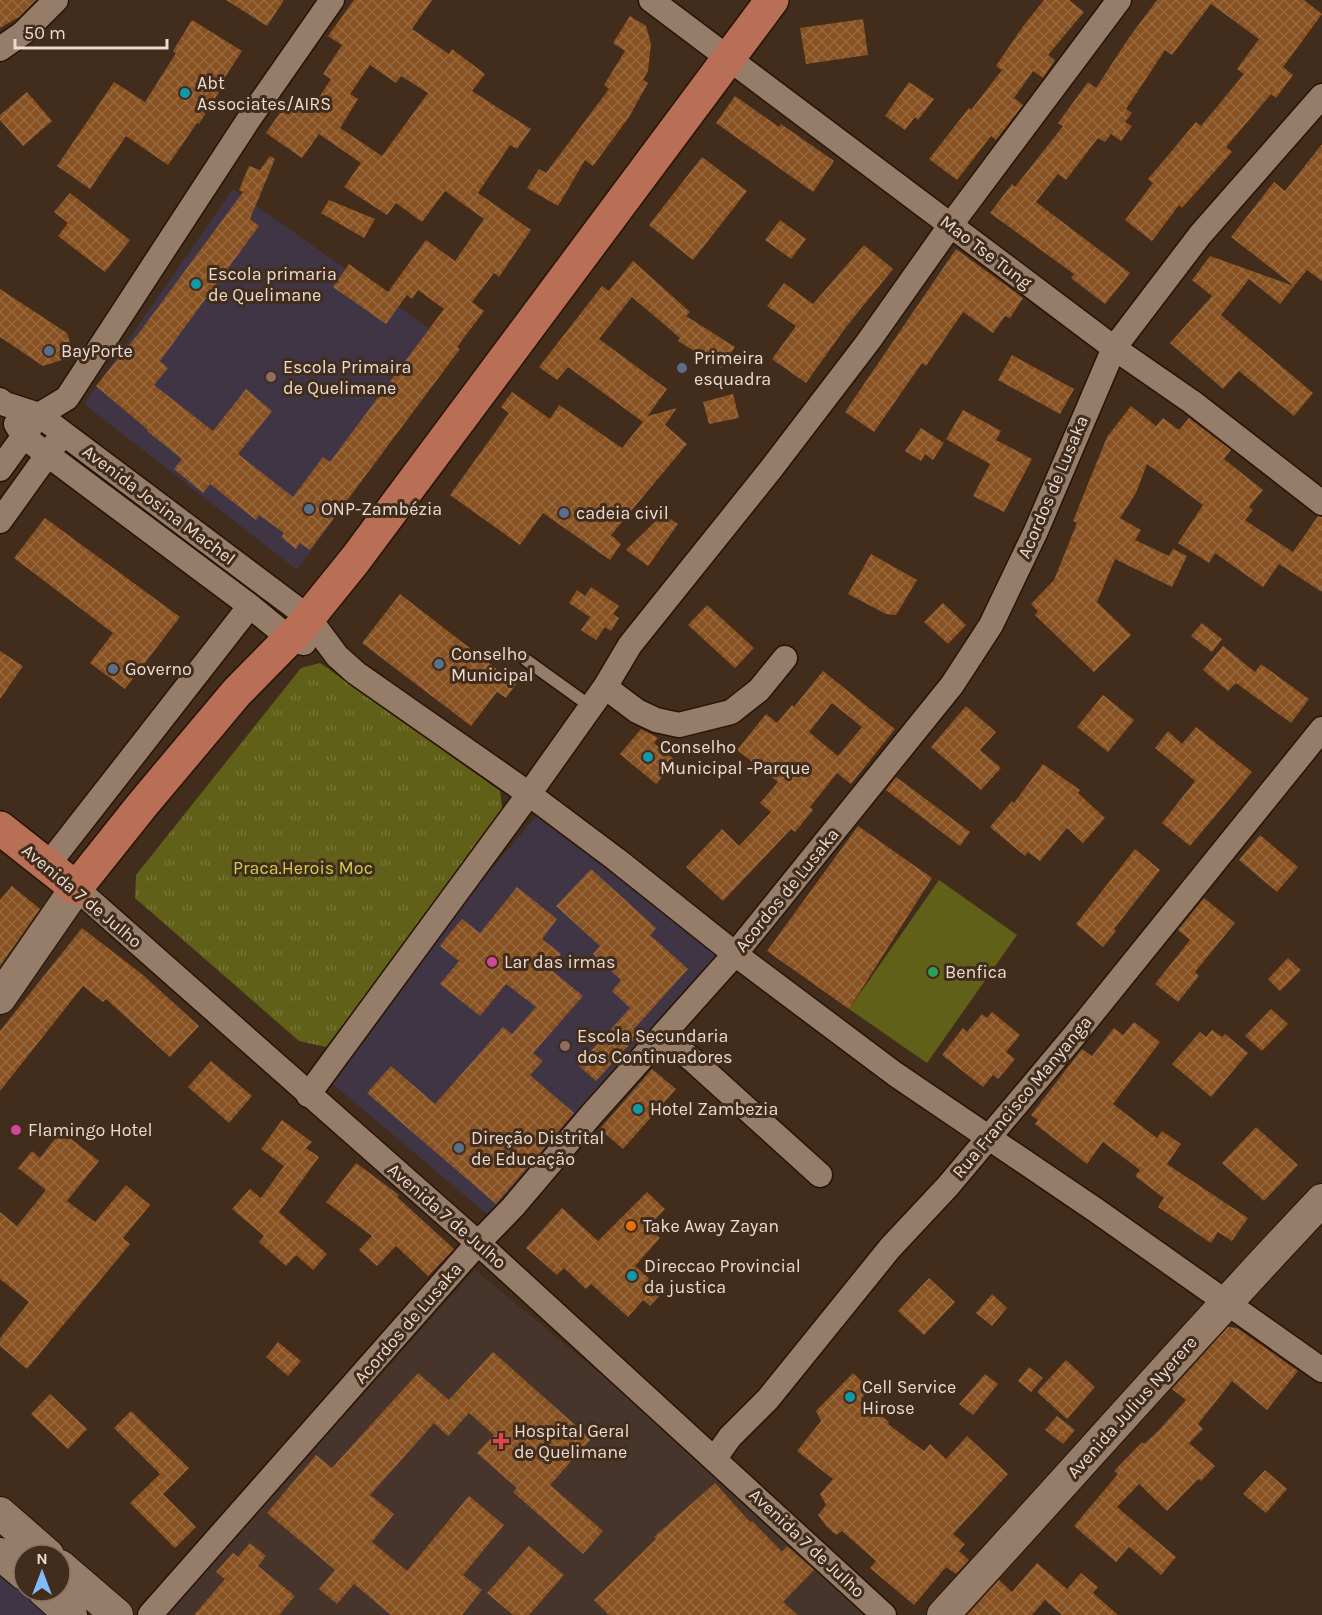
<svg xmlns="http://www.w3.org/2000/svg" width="1322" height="1615" font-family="Karla,sans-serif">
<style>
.education{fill:#3f3545}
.medical{fill:#47352c}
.grass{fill:#606018}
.park{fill:url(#park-tufts)}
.building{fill:url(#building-cross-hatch);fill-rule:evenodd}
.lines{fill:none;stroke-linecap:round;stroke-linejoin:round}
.service-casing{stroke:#281405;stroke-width:15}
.minor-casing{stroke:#281405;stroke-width:27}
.tertiary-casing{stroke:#281405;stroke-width:34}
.primary-casing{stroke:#281405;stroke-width:36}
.service{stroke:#967d6a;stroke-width:12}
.minor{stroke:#967d6a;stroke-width:24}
.tertiary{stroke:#967d6a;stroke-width:32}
.primary{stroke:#b96f56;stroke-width:33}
.culture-dot{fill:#0f9aa8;stroke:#422c1c;stroke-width:2}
.service-dot{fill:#5c6f8a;stroke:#422c1c;stroke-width:2}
.education-dot{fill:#8d6e63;stroke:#422c1c;stroke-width:2}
.hotel-dot{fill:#d1479c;stroke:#422c1c;stroke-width:2}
.leisure-dot{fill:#2e9e5b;stroke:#422c1c;stroke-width:2}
.food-dot{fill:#e8710a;stroke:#422c1c;stroke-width:2}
.health-dot{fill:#e0444e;stroke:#422c1c;stroke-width:2}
.labels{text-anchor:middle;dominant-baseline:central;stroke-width:6;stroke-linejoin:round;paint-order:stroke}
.poi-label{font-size:18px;fill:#eadcd2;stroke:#422c1c;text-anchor:start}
.street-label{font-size:18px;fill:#eadcd2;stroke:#422c1c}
.park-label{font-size:18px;fill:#cdcf4d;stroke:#422c1c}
</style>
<defs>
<pattern id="park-tufts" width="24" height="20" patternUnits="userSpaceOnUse" patternTransform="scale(1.5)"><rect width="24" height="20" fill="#606018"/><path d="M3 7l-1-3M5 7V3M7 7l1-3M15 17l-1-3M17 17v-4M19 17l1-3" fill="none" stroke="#777639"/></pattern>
<pattern id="building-cross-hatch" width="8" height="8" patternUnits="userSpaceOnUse" patternTransform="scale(1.5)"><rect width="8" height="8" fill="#885121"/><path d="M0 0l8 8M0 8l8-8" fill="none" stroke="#996940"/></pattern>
</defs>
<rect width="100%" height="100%" fill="#422c1c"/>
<path class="education" d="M233 189 458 349 297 570 84 404Z
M538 814 725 960 496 1222 326 1078 432 940Z
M0 1575 53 1615H0Z"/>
<path class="medical" d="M475 1270 891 1615H170L167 1613Z"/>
<path class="grass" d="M939 880 1017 935 927 1063 849 1009Z"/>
<path class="park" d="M320 663 500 791 503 814 326 1047 299 1041 135 898 136 875 301 668Z"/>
<path class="building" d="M0 0H36L19 17 0 28Z
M226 0H284L267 26Z
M354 0H432L412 29 449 54 452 49 485 74 472 91 531 129 517 149 510 145 478 193 531 230 499 277 494 273 472 302 484 311 457 347 460 349 310 550 300 543 296 549 281 537 284 533 259 515 256 520 210 484 203 493 174 469 182 459 147 431 148 430 96 386 142 329 243 192 239 190 249 166 260 170 270 156 275 159 250 219 259 226 160 361 168 368 154 385 213 431 246 389 272 411 238 454 293 497 323 457 330 462 444 309 418 290 412 299 407 295 386 324 333 287 349 264 388 292 426 240 455 261 484 219 445 191 422 222 396 203 387 215 344 187 361 163 319 134 302 158 266 133 290 98 310 111 331 79 323 74 342 45 328 36ZM370 65 396 83 401 76 428 93 382 156 340 128 358 99 350 94Z
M1044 0H1069L1084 12 1048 55 1055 60 1043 78 1033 71 1014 98 1023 105 996 140 991 136 957 180 929 159 969 108 971 110 1002 70 996 66 1024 25Z
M1157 0H1304L1322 14 1283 67 1293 75 1276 98 1271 94 1226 147 1232 152 1182 208 1179 205 1152 241 1125 220 1153 183 1148 179 1196 122 1201 126 1244 74 1237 69 1259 39 1211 4 1172 55 1165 50 1126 109 1132 113 1125 122 1132 126 1121 141 1111 134 1105 142 1098 138 1066 180 1058 174 1036 202 1130 273 1105 304 1071 278 1074 274 990 213 1012 184 1015 187 1063 126 1058 123 1088 82 1096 88 1128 39Z
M630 16 646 26 651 44 648 71 643 80 648 83 629 117 593 166 585 160 558 206 527 188 539 169 546 173 609 89 604 85 625 51 613 43Z
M863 19 868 55 806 64 800 28Z
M192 20 242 51 216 91 219 92 199 124 197 123 168 165 126 136 90 189 57 166 114 82 145 102 176 53 173 51Z
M909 82 934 99 918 120 915 117 905 130 885 116Z
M27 92 52 121 23 146 0 120V115Z
M735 96 779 127 781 124 834 161 813 192 716 123Z
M1322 144V281L1307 270 1294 286 1231 237 1274 182 1285 191Z
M702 157 747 191 693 260 649 225Z
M70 193 130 240 105 272 58 236 68 223 54 212Z
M329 200 375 219 364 238 321 213Z
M780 220 806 239 791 259 765 240Z
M864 245 893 269 846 327 806 383 772 359 796 326 767 306 784 283 813 304Z
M956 249 1023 298 1010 318 1005 316 993 333 963 312 926 366 922 363 874 432 845 412Z
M1210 256 1294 286 1280 304 1249 279 1221 315 1313 393 1294 416 1239 371 1223 389 1170 343 1212 296 1192 280Z
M633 261 690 312 686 316 735 347 721 368 678 341 680 338 632 297 599 339 667 389 646 418 648 416 677 408 665 425 687 444 611 535 621 544 610 560 543 513 520 545 450 495 509 413 501 407 512 392 550 419 559 405 622 448 643 422 568 367 557 380 539 367 602 286 609 291Z
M0 289 67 333 71 345 62 360 43 366 0 337Z
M1012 355 1074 389 1060 414 998 380Z
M733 394 739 418 709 424 703 402Z
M1131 406 1156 426 1163 418 1179 430 1189 418 1231 450 1224 459 1263 490 1249 507 1253 510 1245 520 1293 552 1318 516 1322 517V592L1279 564 1263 587 1215 553 1209 563 1178 543 1203 505 1147 464 1136 493 1120 518 1141 530 1135 540 1169 556 1173 549 1187 556 1172 587 1115 559 1097 602 1131 635 1094 672 1035 615 1038 611 1031 604 1054 580 1077 523 1073 521 1107 437Z
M963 410 1001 431 996 440 1032 459 1004 512 973 496 990 464 946 439Z
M921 428 944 443 933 460 925 454 921 461 905 451Z
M663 514 678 524 648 566 626 550Z
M45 518 180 617 125 689 90 663 113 633 14 558Z
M871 554 917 580 896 615 886 614 848 594Z
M591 587 619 606 613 614 619 618 611 631 605 627 596 640 581 630 590 617 569 603 577 590 585 596Z
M400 594 516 684 506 698 497 692 471 726 362 643Z
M943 603 966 625 948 644 924 622Z
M707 605 754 648 735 668 688 625Z
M1202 623 1222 639 1212 652 1191 636Z
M1223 646 1255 672 1261 664 1309 699 1291 723 1236 683 1228 691 1203 670Z
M0 651 23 666 0 699Z
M823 671 895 729 851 784 837 773 810 807 813 810 795 832 791 829 723 901 686 867 722 829 739 846 771 812 760 803 778 782 737 750 766 714 777 723 792 705 794 707ZM832 703 862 727 838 756 809 732Z
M1103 695 1134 720 1108 752 1077 727Z
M966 706 996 732 980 750 1001 768 981 790 931 747Z
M1196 727 1252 772 1190 846 1162 823 1195 781 1155 748 1168 731 1182 744Z
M641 729 658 738 654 743 676 761 656 784 620 754Z
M1043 764 1080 790 1078 793 1105 818 1083 843 1067 828 1040 861 1028 852 1025 856 990 827 1012 801 1014 803Z
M896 777 970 832 960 846 886 790Z
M858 826 932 878 849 1009 767 951Z
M1260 835 1298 867 1277 892 1239 860Z
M1135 849 1160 870 1114 929 1116 931 1103 947 1076 924Z
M591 869 656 928 650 935 688 969 633 1030 638 1035 596 1081 578 1065 630 1008 612 991 621 980 593 954 600 946 556 906Z
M12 886 40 909 0 966V900Z
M517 887 557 919 542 939 561 954 550 969 583 996 533 1053 543 1061 530 1075 574 1113 496 1204 367 1093 391 1066 435 1104 503 1027 512 1034 536 1007 506 984 480 1016 440 984 459 961 440 946 449 934 462 919 480 933Z
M1204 898 1235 923 1195 972 1199 976 1178 1002 1155 984 1190 940 1178 930Z
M82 928 143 975 199 1026 170 1057 106 999 103 1002 83 986 0 1091V1031Z
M1288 958 1301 970 1280 991 1268 979Z
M1271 1009 1288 1024 1262 1051 1245 1036Z
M992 1012 1020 1035 1006 1052 1015 1059 998 1079 993 1075 983 1087 942 1055 963 1028 967 1032 982 1014 987 1018Z
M1134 1022 1160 1042 1113 1104 1157 1138 1162 1131 1181 1144 1167 1164 1248 1218 1232 1241 1218 1232 1211 1243 1158 1207 1164 1198 1135 1176 1140 1170 1103 1142 1087 1164 1035 1124 1038 1120 1031 1115 1082 1049 1092 1056 1114 1028 1123 1035Z
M1212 1030 1222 1037 1225 1034 1248 1053 1211 1097 1172 1064 1200 1032 1206 1037Z
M211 1061 252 1096 229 1123 188 1087Z
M652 1069 676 1089 623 1149 600 1129Z
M282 1120 312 1142 306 1148 319 1157 279 1212 327 1254 313 1270 296 1255 286 1266 259 1242 264 1236 232 1209 250 1189 261 1198 284 1166 261 1149Z
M1256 1127 1298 1165 1264 1201 1222 1163Z
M61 1131 99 1161 67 1201 95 1222 126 1185 150 1205 123 1238 130 1244 27 1369 0 1346V1338L29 1302 0 1279V1212L17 1226 46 1190 18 1168 32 1151 40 1158Z
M356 1163 399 1195 397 1197 454 1249 428 1276 396 1246 377 1266 359 1250 372 1236 326 1202Z
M647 1192 665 1209 647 1228 660 1238 635 1266 664 1291 650 1306 643 1300 628 1317 591 1284 586 1289 564 1268 557 1275 526 1248 562 1208 598 1241Z
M929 1278 955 1302 924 1335 898 1311Z
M992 1294 1007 1308 992 1326 976 1313Z
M1228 1327 1237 1328 1298 1371 1267 1410 1232 1381 1198 1424 1203 1429 1189 1443 1215 1466 1201 1481 1198 1479 1167 1511 1139 1484 1117 1507 1176 1557 1161 1575 1129 1547 1116 1562 1074 1526 1118 1474 1114 1471 1142 1442 1144 1444 1158 1431 1186 1400 1172 1389Z
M278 1342 301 1361 288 1376 266 1357Z
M493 1352 591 1439 550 1485 603 1531 583 1554 513 1492 517 1488 477 1453 494 1435 469 1413 448 1436 434 1423 370 1495 394 1514 372 1542 407 1571 469 1496 504 1525 463 1575 482 1590 462 1615H391L354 1584 337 1604 319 1589 335 1570 267 1513 316 1455 332 1468 418 1373 449 1400Z
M1066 1360 1095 1387 1067 1419 1037 1392Z
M1029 1367 1043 1378 1031 1392 1018 1381Z
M853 1373 870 1389 861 1399 889 1422 888 1424 924 1451 930 1444 946 1459 967 1436 1008 1474 953 1534 965 1544 959 1551 969 1560 956 1574 946 1567 914 1605 870 1568 876 1561 842 1531 836 1535 827 1527 818 1515 826 1505 820 1494 833 1479 797 1451 821 1421 816 1411Z
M985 1374 998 1384 973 1415 959 1404Z
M50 1394 87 1429 68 1449 31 1414Z
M131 1411 189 1468 163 1494 196 1527 175 1548 130 1503 160 1474 114 1428Z
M1057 1416 1075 1430 1063 1444 1045 1430Z
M1265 1470 1287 1489 1266 1513 1243 1494Z
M715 1483 750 1522 752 1521 782 1552 787 1546 814 1570 783 1602 798 1615H609L594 1600 656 1539 654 1537Z
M250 1543 266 1556 258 1566 295 1596 279 1615H194L225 1579 216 1572 233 1553 238 1557Z
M529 1546 564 1575 529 1615H513L487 1593Z
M1037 1563 1067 1589 1081 1573 1098 1587 1093 1593 1118 1615H1062L1045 1600 1032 1615H967L999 1580 1012 1592Z"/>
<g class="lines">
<g class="service-casing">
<path id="service" d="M526 660 590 706"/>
</g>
<g class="minor-casing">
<path id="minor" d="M651 0 1114 348 1192 402 1322 503
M0 49 23 33 56 0
M0 400 5 404 39 415 308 617 337 656 356 673 529 794 617 860 735 954 895 1074 1097 1211 1322 1370
M16 424 24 437 250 606 289 638 304 643
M0 469 39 415 67 398 247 122 332 0
M0 521 56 443
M605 687 637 711 656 720 679 725 731 712 759 690 785 658
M47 866 250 606
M76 888 478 1243 884 1615
M663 1036 695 1062 820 1175
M308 1095 529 794 605 687 630 645 771 469 868 342 950 226 1119 0
M715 1458 730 1437 768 1399 890 1248 948 1186 1074 1036 1322 729
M150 1615 478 1243 513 1207 592 1114 735 954 952 685 991 625 1036 531 1114 348 1200 235 1322 96"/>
</g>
<g class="tertiary-casing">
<path id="tertiary" d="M0 998 76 888
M0 1513 48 1555
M0 1554 24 1574
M60 1566 117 1615
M44 1591 71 1615
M943 1615C1070 1477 1193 1336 1322 1200"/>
</g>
<g class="primary-casing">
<path id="primary" d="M0 828 76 888 143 804 237 692 300 628 355 560 772 0"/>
</g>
<use href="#service" class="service"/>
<use href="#minor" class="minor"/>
<use href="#tertiary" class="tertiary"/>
<use href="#primary" class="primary"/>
</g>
<g class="culture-dot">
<circle cx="185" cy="93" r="6"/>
<circle cx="196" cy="284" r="6"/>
<circle cx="648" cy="757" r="6"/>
<circle cx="638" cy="1109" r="6"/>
<circle cx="632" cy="1276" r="6"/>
<circle cx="850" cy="1397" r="6"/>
</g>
<g class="service-dot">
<circle cx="49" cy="351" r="6"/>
<circle cx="682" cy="368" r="6"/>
<circle cx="309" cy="509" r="6"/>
<circle cx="564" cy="513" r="6"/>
<circle cx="439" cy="664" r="6"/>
<circle cx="113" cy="669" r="6"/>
<circle cx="459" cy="1148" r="6"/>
</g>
<g class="education-dot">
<circle cx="271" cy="377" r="6"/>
<circle cx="565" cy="1046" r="6"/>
</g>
<g class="hotel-dot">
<circle cx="492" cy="962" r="6"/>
<circle cx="16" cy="1130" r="6"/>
</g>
<circle class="leisure-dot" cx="933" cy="972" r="6"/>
<circle class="food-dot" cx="631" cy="1226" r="6"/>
<path class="health-dot" d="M498 1432h6v6h6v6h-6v6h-6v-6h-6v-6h6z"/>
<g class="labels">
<g class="poi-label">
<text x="197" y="83">Abt<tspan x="197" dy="21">Associates/AIRS</tspan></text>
<text x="208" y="274">Escola primaria<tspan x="208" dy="21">de Quelimane</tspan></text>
<text x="61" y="351">BayPorte</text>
<text x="694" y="358">Primeira<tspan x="694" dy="21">esquadra</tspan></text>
<text x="283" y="367">Escola Primaira<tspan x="283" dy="21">de Quelimane</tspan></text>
<text x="321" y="509">ONP-Zambézia</text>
<text x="576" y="513">cadeia civil</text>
<text x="451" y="654">Conselho<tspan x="451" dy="21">Municipal</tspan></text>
<text x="125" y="669">Governo</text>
<text x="660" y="747">Conselho<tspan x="660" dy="21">Municipal -Parque</tspan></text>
<text x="504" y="962">Lar das irmas</text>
<text x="945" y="972">Benfica</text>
<text x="577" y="1036">Escola Secundaria<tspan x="577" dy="21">dos Continuadores</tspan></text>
<text x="650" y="1109">Hotel Zambezia</text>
<text x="28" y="1130">Flamingo Hotel</text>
<text x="471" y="1138">Direção Distrital<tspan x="471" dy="21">de Educação</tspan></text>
<text x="643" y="1226">Take Away Zayan</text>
<text x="644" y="1266">Direccao Provincial<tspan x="644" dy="21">da justica</tspan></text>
<text x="862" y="1387">Cell Service<tspan x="862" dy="21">Hirose</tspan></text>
<text x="514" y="1431">Hospital Geral<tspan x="514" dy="21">de Quelimane</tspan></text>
</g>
<g class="street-label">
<text transform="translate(986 252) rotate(37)">Mao Tse Tung</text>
<text transform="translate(1053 487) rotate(-67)">Acordos de Lusaka</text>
<text transform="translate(159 505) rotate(37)">Avenida Josina Machel</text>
<text transform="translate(787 890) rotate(-51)">Acordos de Lusaka</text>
<text transform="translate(82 896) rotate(40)">Avenida 7 de Julho</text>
<text transform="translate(1022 1097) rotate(-50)">Rua Francisco Manyanga</text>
<text transform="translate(447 1216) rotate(41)">Avenida 7 de Julho</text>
<text transform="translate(408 1323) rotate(-49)">Acordos de Lusaka</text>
<text transform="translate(1132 1407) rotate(-48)">Avenida Julius Nyerere</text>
<text transform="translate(807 1543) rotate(43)">Avenida 7 de Julho</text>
</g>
<g class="park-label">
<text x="303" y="868">Praca.Herois Moc</text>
</g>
</g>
<g transform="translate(42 1573)"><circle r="28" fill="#422c1c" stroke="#857265" stroke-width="1.5"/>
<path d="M0-4.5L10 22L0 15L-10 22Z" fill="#81bcfa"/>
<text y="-9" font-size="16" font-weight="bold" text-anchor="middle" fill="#eadcd2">N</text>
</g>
<path d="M15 39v9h152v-9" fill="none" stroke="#eadcd2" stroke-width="3"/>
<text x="24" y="39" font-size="18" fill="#eadcd2" stroke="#422c1c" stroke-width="4.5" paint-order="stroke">50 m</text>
</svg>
